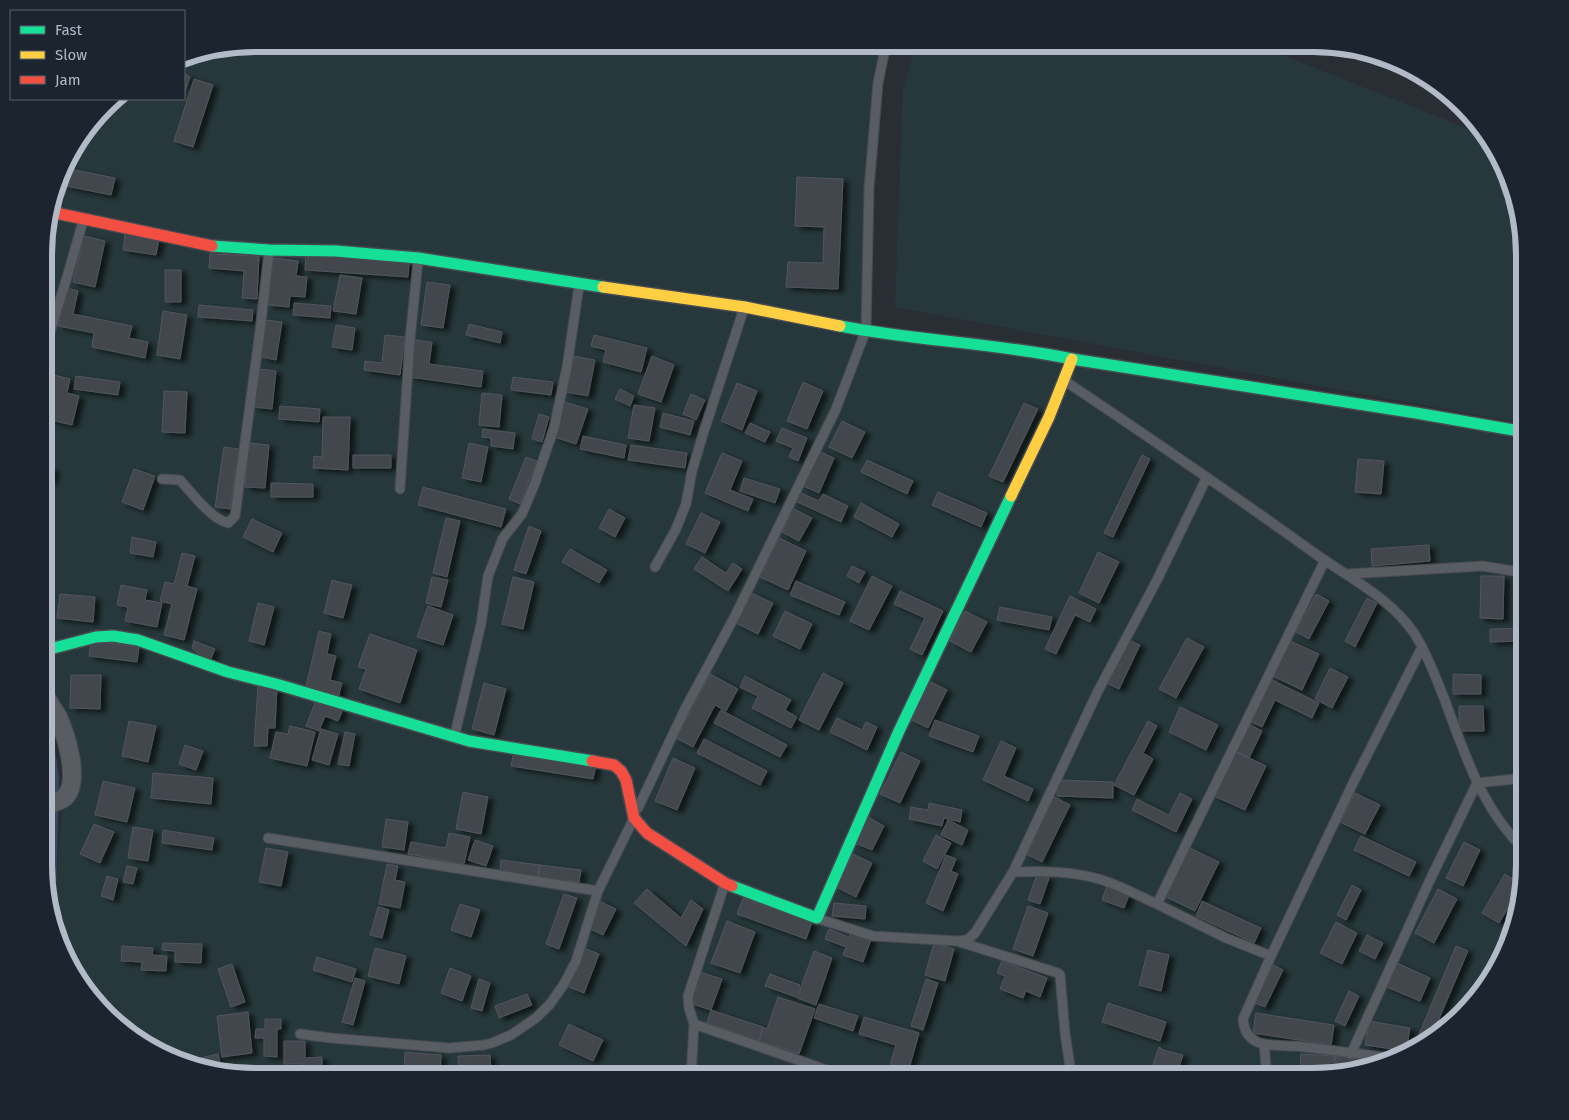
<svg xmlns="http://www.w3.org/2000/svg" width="1569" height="1120" font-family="'Fira Sans',sans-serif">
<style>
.green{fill:#26383b}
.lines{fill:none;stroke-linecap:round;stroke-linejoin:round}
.canal{stroke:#384760;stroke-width:16}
.building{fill:#43474e;stroke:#51555d;filter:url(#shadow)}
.lane-casing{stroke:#474a50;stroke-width:11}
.street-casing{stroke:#474a50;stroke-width:20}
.fast-casing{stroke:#474a50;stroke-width:14}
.slow-casing{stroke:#474a50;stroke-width:14}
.jam-casing{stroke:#474a50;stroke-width:14}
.lane{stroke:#585c63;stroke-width:9}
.street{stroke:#585c63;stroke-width:18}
.fast{stroke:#16e098;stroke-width:11}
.slow{stroke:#ffcf43;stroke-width:11}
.jam{stroke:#f24e42;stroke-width:11}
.rim{fill:none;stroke:#b2bac7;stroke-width:6}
</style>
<defs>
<filter id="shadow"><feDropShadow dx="5.5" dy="3" stdDeviation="2.5" flood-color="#0009"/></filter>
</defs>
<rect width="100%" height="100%" fill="#292e35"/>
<path class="green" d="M256 44H891L883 84 872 190 871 329 1525 435V878L1514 933 1481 994 1407 1054 1314 1076H242L187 1065 126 1032 72 970 54 917 63 796 68 770 46 704V228L66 162 114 99H184V58Z
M916 44H1254L1479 133 1503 162 1525 242V424L895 307 903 89Z"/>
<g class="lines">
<path class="canal" d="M46 744 51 778 48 899"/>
</g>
<path class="building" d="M184 74 190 77 184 93Z
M194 79 213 85 193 147 174 141Z
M72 154 64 177 61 176 66 162Z
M70 169 115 178 111 195 66 186Z
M797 177 843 179 838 289 786 287 788 262 823 263 824 227 795 226Z
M125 234 159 239 156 255 123 250Z
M84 236 105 241 95 287 73 282Z
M210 254 259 256 257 299 242 298 244 271 209 268Z
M306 255 409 262 408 277 305 270Z
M273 258 298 261 296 276 307 277 305 297 290 296 289 307 268 305Z
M165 270H181V302H165Z
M340 275 362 278 356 314 333 311Z
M427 282 450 285 443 328 421 325Z
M66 288 78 291 73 314 132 326 129 338 148 342 145 358 92 347 94 333 58 326Z
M294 303 331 306 330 318 293 315Z
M199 305 253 310 252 321 198 317Z
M163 311 187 315 180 359 157 355Z
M266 320 282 322 276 360 261 357Z
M469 324 502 332 500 343 466 335Z
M336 325 355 328 352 350 332 347Z
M385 335 405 337 400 375 364 370 365 361 382 363Z
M594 335 647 348 641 372 603 362 606 350 591 346Z
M415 340 432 342 429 364 483 371 481 387 410 377Z
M573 356 595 360 588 396 566 392Z
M652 356 674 365 661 402 638 394Z
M259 369 276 371 272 409 254 407Z
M46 373 70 379 67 393 79 396 72 425 46 419Z
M76 376 120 382 118 395 74 389Z
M513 377 553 382 551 395 511 390Z
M803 382 823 391 807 429 787 421Z
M737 383 757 391 742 430 721 421Z
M620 389 634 396 630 406 615 399Z
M164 391 187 392 185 433 162 432Z
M482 393 502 395 499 427 479 425Z
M691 394 705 400 696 420 683 414Z
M565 402 588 409 576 444 554 437Z
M1024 403 1038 409 1003 482 989 476Z
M634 405 655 408 649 441 628 438Z
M280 406 320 409 319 422 279 419Z
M663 413 694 421 690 435 660 427Z
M539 414 549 417 542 442 532 439Z
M323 417H350L348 470 313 468 314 456 322 457Z
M842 421 865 432 852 458 829 447Z
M750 423 770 432 765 442 745 433Z
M782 428 807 438 798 461 789 457 793 448 776 441Z
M483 429 515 433 513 449 491 446V438L482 437Z
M583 436 626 445 624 458 580 449Z
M249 443 269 445 265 488 245 487Z
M469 443 488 447 481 482 462 478Z
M631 445 687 453 685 468 628 460Z
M224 447 239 449 230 509 215 507Z
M818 451 834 458 819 493 803 486Z
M722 453 742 461 730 490 753 499 748 511 705 493Z
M353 455H391V468H353Z
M1142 455 1150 459 1113 537 1104 533Z
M526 457 537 461 520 504 509 499Z
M1358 459 1384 461 1381 494 1355 492Z
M867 460 913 481 907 494 861 472Z
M46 467 54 469 51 482 46 480Z
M134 469 155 476 143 510 122 502Z
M744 478 780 489 775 503 740 491Z
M271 483 313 484V497H271Z
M423 487 506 509 501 527 418 505Z
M799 492 819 501 823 494 848 506 841 522 795 501Z
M938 492 987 513 981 527 932 505Z
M861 503 899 524 892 537 854 517Z
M609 509 625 518 615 537 599 528Z
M794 509 812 518 799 541 782 532Z
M701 513 720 522 705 553 686 544Z
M446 518 460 521 447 577 433 573Z
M252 519 282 533 273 552 243 537Z
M529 526 541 531 526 574 514 570Z
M132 537 156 542 153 557 130 553Z
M779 538 806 551 788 590 760 577Z
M1429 545 1430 561 1372 566 1371 549Z
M570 549 607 570 599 583 562 562Z
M1098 552 1119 562 1099 603 1079 593Z
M182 553 195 556 187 586 197 589 184 640 164 635 172 604 160 601 165 582 174 584Z
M702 557 726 573 733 563 742 569 728 591 694 569Z
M852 566 865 572 859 583 847 576Z
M872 576 892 586 869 630 850 621Z
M1481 576H1504L1503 619 1480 618Z
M432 577 448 580 441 607 426 603Z
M513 577 534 582 523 629 502 624Z
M332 580 352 585 343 618 324 613Z
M796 581 845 602 839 615 790 595Z
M121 585 147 590 145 600 162 603 157 627 125 621 128 607 117 605Z
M900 591 943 611 922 655 910 649 925 618 894 604Z
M751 593 773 603 758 634 736 623Z
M60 594 95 597 93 622 57 618Z
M1316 594 1329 601 1309 639 1296 632Z
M1070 596 1096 609 1090 622 1075 615 1056 654 1045 649Z
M1367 598 1377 603 1355 647 1345 641Z
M258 603 274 607 264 645 249 641Z
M428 606 453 615 443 645 417 637Z
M1000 607 1052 617 1049 630 997 620Z
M785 611 812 624 800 649 773 636Z
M965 611 987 622 971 652 950 641Z
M1525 628V641L1490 642V629Z
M319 631 331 634 327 654 336 656 330 680 342 683 338 698 305 690Z
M370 634 417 650 400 703 359 689 366 669 358 667Z
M1187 638 1204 647 1176 698 1159 689Z
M1127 639 1140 645 1119 689 1106 683Z
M91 641 139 647 137 662 89 656Z
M194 641 215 649 209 663 192 648Z
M1290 641 1319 654 1302 690 1273 676Z
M1330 668 1348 677 1332 708 1315 699Z
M823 673 843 683 819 730 799 720Z
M710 674 738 689 726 711 715 705 693 747 676 738Z
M1453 674 1481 675V694H1453Z
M71 675H101L100 709 70 708Z
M745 676 791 700 785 710 797 717 791 728 752 708 758 696 740 687Z
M1270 679 1319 703 1312 718 1275 700 1262 727 1250 721Z
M929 681 947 690 928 728 910 719Z
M484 683 506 689 494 735 472 729Z
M258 686 277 687 275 728H268L267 746H254Z
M317 698 343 709 338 721 325 716 319 731 306 726Z
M1459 706H1483L1484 731H1459Z
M1180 707 1218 725 1206 750 1169 732Z
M721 710 787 745 780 757 714 723Z
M837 718 862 730 866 722 877 727 867 750 830 732Z
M935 720 979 736 973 752 929 736Z
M129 721 156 726 148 762 122 756Z
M1148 721 1157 726 1143 753 1153 759 1134 795 1114 785Z
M1248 724 1262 731 1249 758 1235 751Z
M290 726 315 732 307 766 270 758 276 732 288 734Z
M321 729 338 734 329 765 312 760Z
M345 732 355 734 349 766 338 764Z
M704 739 767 771 760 785 697 753Z
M1001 741 1016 748 1004 776 1033 789 1028 801 983 780Z
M185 745 203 751 196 770 179 764Z
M1235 751 1266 766 1245 810 1214 796Z
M514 752 596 765 593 779 511 766Z
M901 752 920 761 900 803 880 794Z
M673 758 695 768 677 810 655 801Z
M153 773 213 778 211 804 151 798Z
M1058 780 1113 782V798L1057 796Z
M103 781 135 788 127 822 95 815Z
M463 792 488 797 481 834 456 829Z
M1180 793 1192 799 1176 832 1132 810 1137 799 1169 815Z
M1355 793 1380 805 1365 834 1340 822Z
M1054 797 1070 805 1042 862 1026 854Z
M929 803 962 810 960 822 944 818 942 826 909 819 911 807 928 810Z
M868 817 884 826 872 850 855 843Z
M386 819 408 822 404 850 382 847Z
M948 820 968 830 962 845 941 835Z
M94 824 114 832 100 863 80 854Z
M133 827 153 830 148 861 128 858Z
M163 830 214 838 212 850 162 843Z
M449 833 470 837 464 864 408 854 411 842 446 848Z
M936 835 951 843 937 869 923 861Z
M1361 836 1416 862 1409 876 1354 850Z
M475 840 493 846 486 866 468 860Z
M1464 842 1480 850 1463 886 1446 878Z
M266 848 288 852 281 886 259 882Z
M1190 848 1219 862 1195 911 1166 897Z
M853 854 872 863 856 897 836 887Z
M946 855 956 859 951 871 958 874 943 911 926 903Z
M501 860 540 865 538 877 500 872Z
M387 864 398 866 395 880 405 882 400 908 379 904Z
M540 865 581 870 579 882 538 877Z
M127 866 137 868 133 884 123 882Z
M1037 874 1049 878 1040 904 1028 900Z
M1505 874 1522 885 1499 923 1482 913Z
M107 876 118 879 113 900 101 896Z
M1352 885 1361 890 1346 920 1337 915Z
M1107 886 1129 895 1124 908 1102 900Z
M647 889 681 918 691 900 703 909 686 946 634 903Z
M1438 889 1457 899 1434 943 1415 933Z
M564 894 577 898 559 949 546 944Z
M743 898 812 922 806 939 737 914Z
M599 901 616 909 603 935 586 927Z
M1202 901 1261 928 1254 943 1196 916Z
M834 903 866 906 865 919 832 916Z
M460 904 480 910 471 937 451 930Z
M1028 906 1048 913 1033 956 1013 949Z
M378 907 389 910 382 938 370 935Z
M727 921 755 932 740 973 711 963Z
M1336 922 1357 933 1342 964 1320 953Z
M829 929 849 937 851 932 871 939 863 962 843 955 846 947 825 939Z
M1367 935 1383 943 1375 959 1359 951Z
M163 943 202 944 201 963 175 962V951L162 950Z
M934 943 954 949 945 981 925 975Z
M122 946 153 948 152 955 167 956 166 971 141 970 142 962 121 961Z
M1456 946 1468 951 1433 1033 1412 1051Z
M375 948 406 956 399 984 368 976Z
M584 948 599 954 584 993 569 987Z
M1148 950 1169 955 1161 991 1139 985Z
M814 951 832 958 816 1005 797 998Z
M317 957 356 969 352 982 313 970Z
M1002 961 1047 978 1040 997 1026 991 1023 998 1000 989 1005 976 997 973Z
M1395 962 1430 978 1420 1001 1384 986Z
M232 964 245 1002 231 1007 218 969Z
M1273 965 1283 970 1265 1007 1255 1003Z
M450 968 471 976 462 1001 441 993Z
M700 972 722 979 711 1010 689 1003Z
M770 974 800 985 796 997 765 986Z
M355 978 365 981 353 1025 342 1022Z
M479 979 490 983 482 1011 471 1008Z
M926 979 938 983 923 1030 911 1026Z
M1349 991 1359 996 1345 1026 1335 1021Z
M527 994 532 1005 499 1018 495 1006Z
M778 997 815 1009 799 1054 759 1041 763 1027 767 1029Z
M1108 1003 1166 1022 1160 1041 1102 1022Z
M819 1004 858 1016 853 1031 814 1018Z
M711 1010 763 1027 759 1041 707 1023Z
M248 1012 252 1053 222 1057 217 1016Z
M1256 1013 1334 1025 1331 1045 1253 1033Z
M864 1017 919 1033 907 1076H887L896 1045 859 1034Z
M265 1019H281V1029H277V1057L264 1056V1038H255L256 1029H265Z
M1369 1021 1410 1028 1406 1051 1365 1045Z
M569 1024 603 1040 593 1061 559 1045Z
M284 1041H305V1058L322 1057V1071H303V1064H284Z
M1159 1047 1163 1050 1183 1055 1176 1076H1149Z
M405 1052 441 1055 440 1076 404 1075Z
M218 1054 222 1072 197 1067 196 1059Z
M1301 1054 1335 1056 1334 1069 1300 1067Z
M490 1055 491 1073 459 1075 458 1056Z
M1335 1056 1360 1059 1359 1066 1341 1070 1334 1069Z
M1277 1066 1298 1067 1297 1076H1277Z
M249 1068 250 1076 227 1073V1070Z
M702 1070 714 1076H699Z"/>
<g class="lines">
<g class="lane-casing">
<path id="lane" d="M46 345 68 274 83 221
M1065 381C1150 438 1234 495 1317 555 1350 578 1391 599 1414 633 1427 653 1435 676 1444 698 1464 752 1482 810 1525 850
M162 479 180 480C191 492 211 519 228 523L235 516 260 331 269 252
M400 489 410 339 418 261
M655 567 676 529 686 504 692 471 704 431 744 308
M1347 574 1483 566 1525 573
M455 734 481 624 488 576 503 538 522 514 535 483 554 428 567 367 579 286
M638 808 685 709 736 614 836 409 866 330 869 188 878 83 886 44
M268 838 598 891
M1013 872C1042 871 1071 871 1099 879 1119 885 1139 896 1157 904L1325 560
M1157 904 1226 938 1271 956 1243 1019C1244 1029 1246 1035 1255 1041 1266 1047 1281 1045 1294 1046 1326 1049 1358 1054 1390 1058
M819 919 873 936 957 941 967 940 975 933 1013 872 1098 691 1157 580 1207 477
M960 942 1058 973 1060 975 1065 1033 1070 1067V1076
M1271 956 1354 781 1422 647
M694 1024 844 1076
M300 1034 331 1038 449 1048 484 1045 492 1043 511 1035 536 1018 550 1004 564 984 576 961 598 891 633 820
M1264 1044 1267 1076
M1351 1054 1429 882 1477 783 1525 778
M691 1076 694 1024 689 1008 688 996 725 883"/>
</g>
<g class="street-casing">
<path id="street" d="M46 698C50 704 54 711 58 717 66 735 80 779 66 796 62 801 52 803 46 805"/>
</g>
<g class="fast-casing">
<path id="fast" d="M212 246 269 250 336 251 418 258 603 287
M840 326C917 341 995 343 1072 359L1416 413 1525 432
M46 650 96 637 113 636 138 640 228 672 276 684 469 741 592 761
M732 886 817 918 899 731 1011 496"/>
</g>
<g class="slow-casing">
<path id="slow" d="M603 287 745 307 840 326
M1011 496 1049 417 1072 359"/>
</g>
<g class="jam-casing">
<path id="jam" d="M51 212 212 246
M592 761 614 765 621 771 626 780 634 818 647 833 725 883 732 886"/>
</g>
<use href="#lane" class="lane"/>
<use href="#street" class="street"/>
<use href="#fast" class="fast"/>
<use href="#slow" class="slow"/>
<use href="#jam" class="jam"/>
</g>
<path d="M0 0H1569V1120H0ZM255 52H1313A203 203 0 0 1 1516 255V865A203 203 0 0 1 1313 1068H255A203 203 0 0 1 52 865V255A203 203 0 0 1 255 52Z" fill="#1c2430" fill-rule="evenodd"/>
<path class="rim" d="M255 52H1313A203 203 0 0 1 1516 255V865A203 203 0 0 1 1313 1068H255A203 203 0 0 1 52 865V255A203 203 0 0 1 255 52Z"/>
<rect x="10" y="10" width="175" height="90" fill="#1c2430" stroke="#58606c"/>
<rect x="20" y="26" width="25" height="8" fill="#16e098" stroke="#58606c"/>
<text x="55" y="35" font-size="15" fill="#b2bac7">Fast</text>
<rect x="20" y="51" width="25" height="8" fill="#ffcf43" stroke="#58606c"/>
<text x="55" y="60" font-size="15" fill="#b2bac7">Slow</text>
<rect x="20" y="76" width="25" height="8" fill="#f24e42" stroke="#58606c"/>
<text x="55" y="85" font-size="15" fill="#b2bac7">Jam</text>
</svg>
